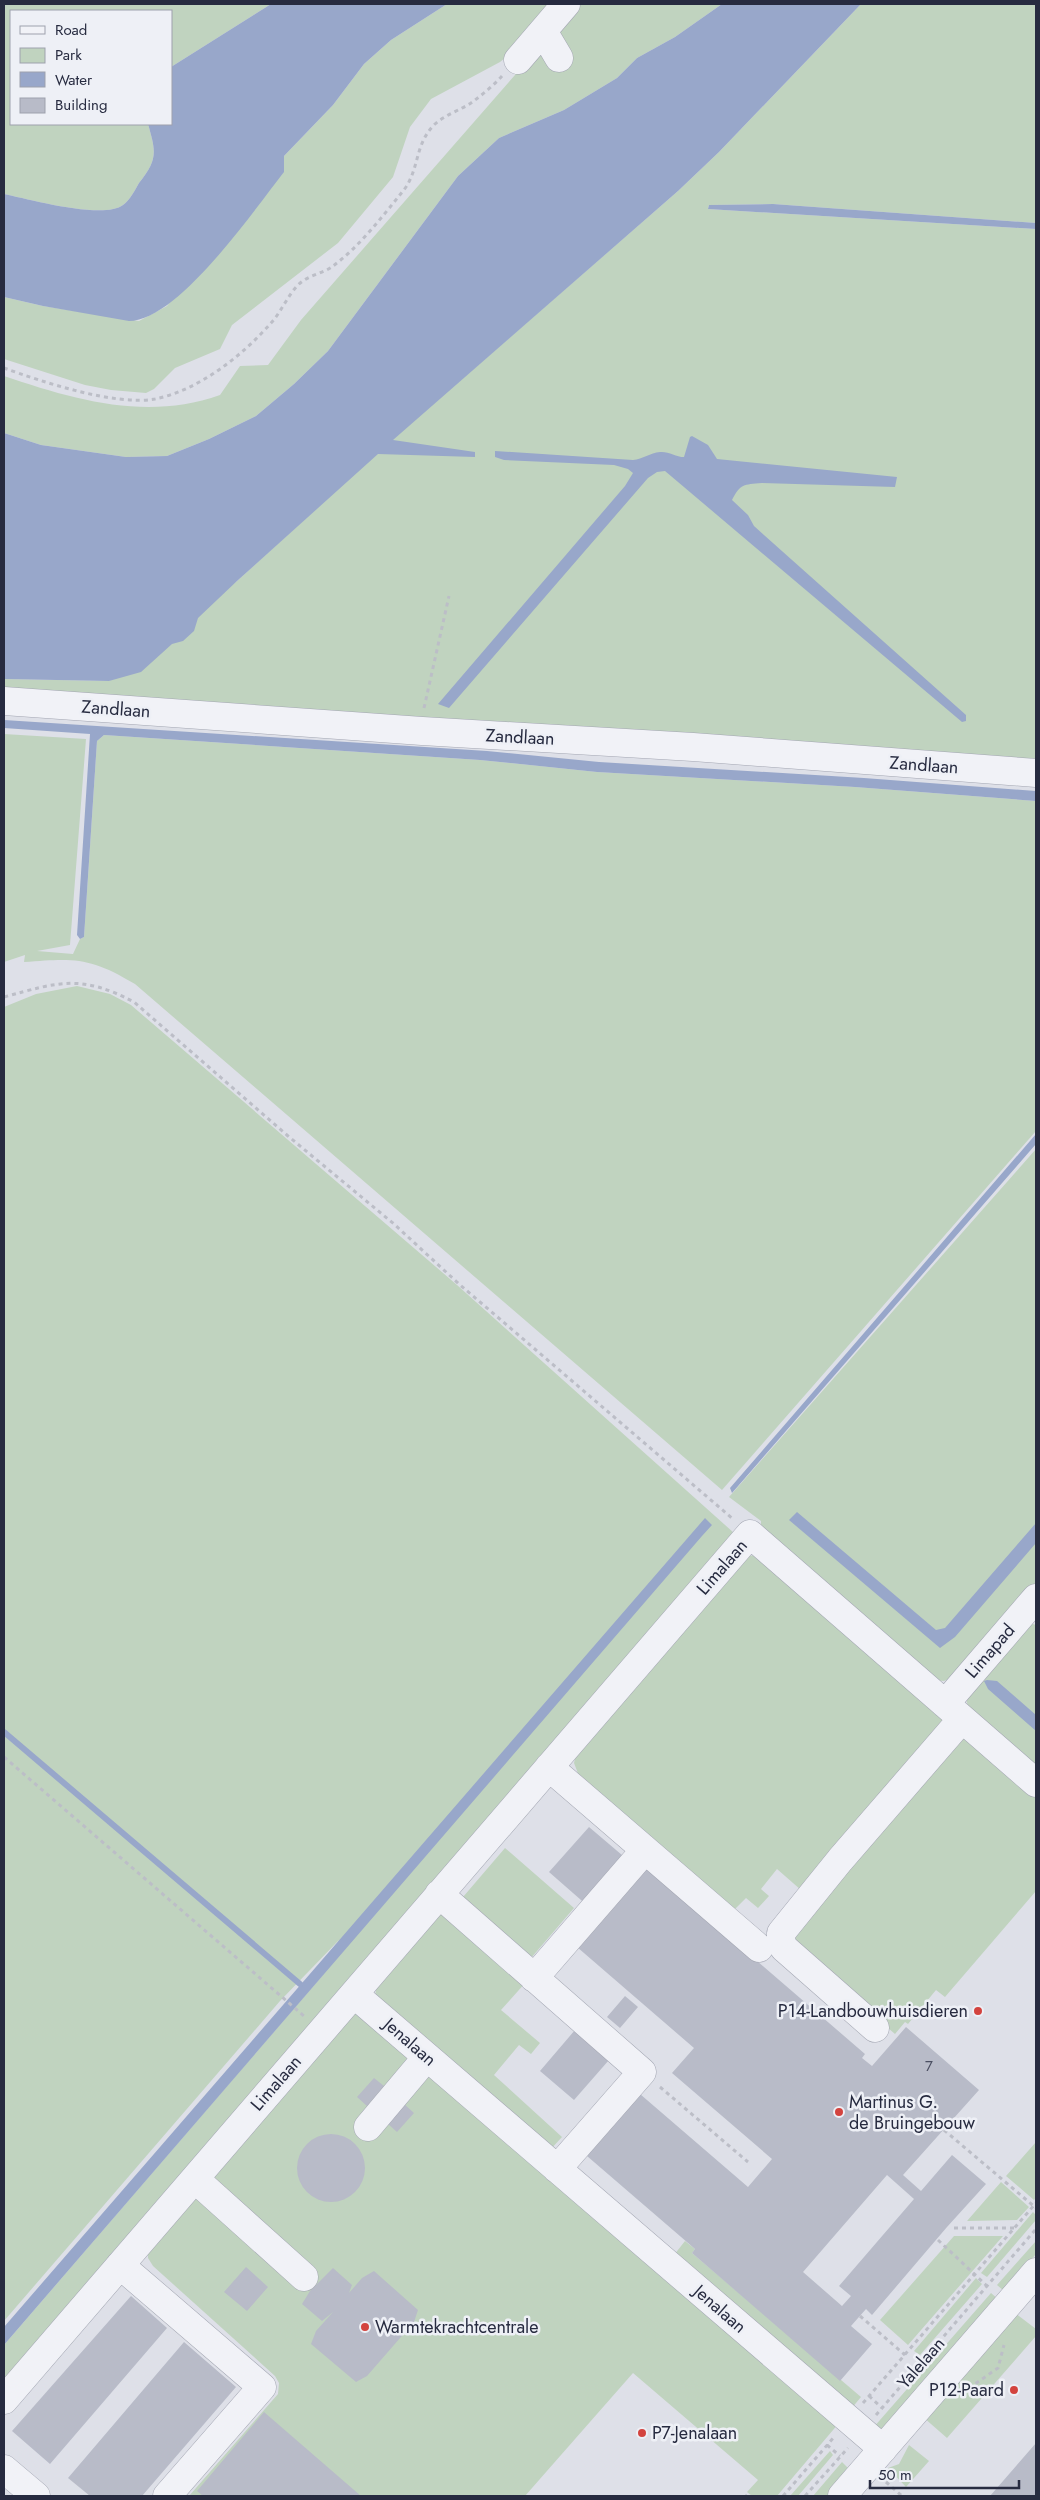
<svg xmlns="http://www.w3.org/2000/svg" width="1040" height="2500" font-family="Jost,sans-serif">
<style>
.green{fill:#c0d3bf}
.water{fill:#98a7ca}
.lines{fill:none;stroke-linecap:round;stroke-linejoin:round}
.stream{stroke:#98a7ca;stroke-width:6}
.building{fill:#b8bbc8;fill-rule:evenodd}
.minor-casing{stroke:#a3a6b2;stroke-width:29}
.path{stroke:#bcbec7;stroke-width:3;stroke-dasharray:4 4;stroke-linecap:butt}
.minor{stroke:#f1f2f7;stroke-width:28}
.poi-dot{fill:#d3433e;stroke:#eef0f6;stroke-width:2}
.labels{text-anchor:middle;dominant-baseline:central;stroke-width:5;stroke-linejoin:round;paint-order:stroke}
.number-label{font-size:15px;fill:#4b4f62}
.street-label{font-size:18px;fill:#272b40;stroke:#eef0f6}
.poi-label{font-size:18px;fill:#272b40;stroke:#eef0f6;text-anchor:start}
</style>
<rect width="100%" height="100%" fill="#dee0e8"/>
<path class="green" d="M4 4H271L171 67V11H11V124H148C156 152 158 159 139 183 135 190 130 200 123 205 104 220 28 199 4 194Z
M447 4H555L516 49 500 62 431 99 410 127 393 177 338 243 232 325 220 349 175 368 154 389 146 393 111 390 85 385 4 359V297L43 306 139 321 167 306 284 156 333 105 364 64 391 40Z
M577 4H722L675 37 637 58 617 78 564 110 499 138 458 176 328 351 294 384 256 416 209 439 167 456 126 457 41 445 4 433V376C75 400 147 421 220 395L240 366 268 365 301 320Z
M861 4H1036V223L773 204 709 205 708 209 1036 229V765L4 688V679L109 681 237 581 392 440 678 191 719 152Z
M4 734 86 739 70 945 37 951 73 954 80 939 84 937 97 741 104 735 480 760 597 772 855 787 1036 801V1131L722 1490 135 984C90 957 75 958 24 962L25 955 4 962Z
M77 986 110 994 131 1005 457 1285 734 1533 4 2386V2345L322 1976 339 1940 280 2001 4 2321V1007L36 994Z
M1036 1149V1582L953 1677 944 1681 934 1680 761 1531V1521L729 1497Z
M761 1555 944 1714V1726L801 1890 777 1869 761 1889 769 1896 758 1908 746 1898 735 1909 579 1776 574 1763 577 1751 746 1556Z
M1033 1624 1036 1625V1769L968 1707 966 1698 1024 1627Z
M967 1735 1036 1794V1891L945 1997 936 1990 908 2024 905 2022 895 2034 799 1951 792 1943 795 1922 953 1741Z
M505 1848 574 1908 531 1958 466 1901 463 1897Z
M444 1912 526 1982 501 2010 540 2043 531 2054 519 2045 494 2075 562 2137 550 2150 375 1998 377 1981 436 1915Z
M354 2012 839 2423 777 2496H752L747 2492 758 2480 633 2373 525 2496H189L278 2394 279 2383 275 2376 153 2266 148 2258V2253Z
M1036 2142V2198L1034 2200 1006 2176Z
M1001 2182 1029 2207 1017 2220 967 2221Z
M1033 2212 1036 2215V2220L987 2277 981 2273Z
M954 2236H1003L908 2345 880 2320Z
M685 2241 695 2249 692 2253 861 2397 851 2409 674 2255Z
M1036 2241V2254L1004 2291 997 2285Z
M976 2278 982 2284 920 2355 914 2351Z
M991 2293 998 2299 889 2425 881 2429 873 2428Z
M1015 2313 1036 2329V2336L947 2438 923 2417Z
M909 2445 929 2461 906 2487 888 2468 899 2464Z
M830 2451 833 2455 798 2496H790Z
M842 2462 850 2470 828 2496H813Z"/>
<path class="water" d="M271 4H447L391 40 364 64 333 105 284 156V172C254 210 178 321 129 321L43 306 4 297V194C28 199 104 220 123 205 130 200 135 190 139 183 158 159 156 152 148 124H171V67Z
M722 4H861L719 152 678 191 393 440 475 452V457L378 454 237 581 198 618 194 631 183 641 172 644 141 672 109 681 4 679V433L41 445 126 457 167 456 209 439 256 416 294 384 328 351 458 176 499 138 564 110 617 78 637 58 675 37Z
M773 204 1036 223V229L708 209 709 205Z
M692 436 708 445 717 459 897 477 895 487 762 483C743 485 741 483 732 500L748 515 754 526 966 715V721L962 722 665 471 657 472 648 478 449 708 438 704 625 486 633 473 628 469 614 465 504 460 495 457V451L633 460C643 459 650 453 660 452 668 451 676 457 684 457L690 437Z
M4 720 487 751 599 762 864 778 1036 791V801L855 787 597 772 480 760 104 735 97 741 84 937 80 939 77 935 90 734 4 728Z
M1036 1134V1144L732 1493 730 1488Z
M797 1512 936 1630 945 1628 1036 1523V1543L955 1637 940 1648 789 1520Z
M705 1518 712 1525 702 1536 4 2345V2327Z
M987 1680 997 1681 1036 1715V1731L988 1689 984 1681Z"/>
<g class="lines">
<path class="stream" d="M4 1732 300 1984"/>
</g>
<path class="building" d="M589 1827 629 1861 589 1907 549 1872Z
M647 1866 865 2054 862 2058 872 2066 906 2027 979 2090 903 2175 921 2191 952 2155 986 2184 947 2227 872 2315 866 2309 851 2326 872 2344 840 2381 692 2253 695 2249 587 2156 640 2094 748 2187 772 2159 672 2073 694 2048 577 1947ZM887 2175 914 2199 839 2286 851 2296 842 2306 803 2272Z
M625 1996 638 2007 620 2028 607 2017Z
M575 2030 609 2060 574 2100 540 2071Z
M374 2078 384 2086 367 2106 357 2097Z
M404 2104 414 2113 397 2132 387 2123Z
M297 2168a34 34 0 1 1 68 0a34 34 0 1 1-68 0Z
M246 2267 268 2287 247 2311 224 2292Z
M333 2268 352 2285 349 2293 362 2278 374 2271 418 2310 414 2322 367 2376 356 2382 311 2344 316 2331 333 2312 322 2321 302 2304 310 2291Z
M131 2296 167 2328 50 2464 12 2431Z
M184 2342 236 2387 142 2496H90L68 2478Z
M264 2412 361 2496H203L197 2491Z
M1036 2443V2496H990Z"/>
<g class="lines">
<g class="minor-casing">
<path id="minor" d="M543 31 559 58
M518 60 566 4
M4 701 422 731 693 747 1036 773
M945 1704 1036 1598
M549 1767 759 1948
M439 1894 642 2072 557 2169
M534 1978 645 1850
M354 1994 883 2449
M875 2028 784 1948 781 1941V1933L840 1860 962 1719
M368 2127 427 2057
M195 2179 304 2277
M120 2265 262 2387 167 2496
M4 2400 750 1534 1036 1783
M4 2469 36 2496
M842 2496 1036 2272"/>
</g>
<path class="path" d="M4 368C43 382 114 406 155 399 199 390 242 356 271 323 281 312 287 297 297 286 307 275 323 274 333 266 359 247 382 217 403 191 420 170 414 144 435 124 445 115 460 110 471 103 482 95 493 86 502 76
M424 708 449 596
M4 997C59 982 81 974 134 1002L288 1136 394 1224 459 1284 733 1519
M4 1757 304 2016
M660 2087 748 2162
M944 2130 1036 2208
M954 2228H1014
M938 2240 987 2286
M860 2316 905 2355
M969 2388 998 2368 1004 2345
M869 2396 882 2408
M863 2403 1036 2203
M876 2415 1036 2229
M827 2445 840 2456
M886 2482 902 2496
M745 2495 746 2496
M783 2496 835 2436
M805 2496 848 2448"/>
<use href="#minor" class="minor"/>
</g>
<g class="poi-dot">
<circle cx="978" cy="2011" r="5"/>
<circle cx="839" cy="2112" r="5"/>
<circle cx="365" cy="2327" r="5"/>
<circle cx="1014" cy="2390" r="5"/>
<circle cx="642" cy="2433" r="5"/>
</g>
<g class="labels">
<g class="number-label">
<text x="929" y="2066">7</text>
</g>
<g class="street-label">
<text transform="translate(116 709) rotate(4)">Zandlaan</text>
<text transform="translate(520 737) rotate(3)">Zandlaan</text>
<text transform="translate(924 765) rotate(4)">Zandlaan</text>
<text transform="translate(722 1567) rotate(-49)">Limalaan</text>
<text transform="translate(990 1651) rotate(-49)">Limapad</text>
<text transform="translate(410 2042) rotate(41)">Jenalaan</text>
<text transform="translate(276 2083) rotate(-49)">Limalaan</text>
<text transform="translate(720 2309) rotate(41)">Jenalaan</text>
<text transform="translate(921 2363) rotate(-49)">Yalelaan</text>
</g>
<g class="poi-label">
<text x="968" y="2011" text-anchor="end">P14-Landbouwhuisdieren</text>
<text x="849" y="2102">Martinus G.<tspan x="849" dy="21">de Bruingebouw</tspan></text>
<text x="375" y="2327">Warmtekrachtcentrale</text>
<text x="1004" y="2390" text-anchor="end">P12-Paard</text>
<text x="652" y="2433">P7-Jenalaan</text>
</g>
</g>
<rect width="1040" height="2500" fill="none" stroke="#272b40" stroke-width="10"/>
<rect x="10" y="10" width="162" height="115" fill="#eef0f6" stroke="#9ea1ad"/>
<rect x="20" y="26" width="25" height="8" fill="#f1f2f7" stroke="#9ea1ad"/>
<text x="55" y="35" font-size="15" fill="#272b40">Road</text>
<rect x="20" y="48" width="25" height="15" fill="#c0d3bf" stroke="#9ea1ad"/>
<text x="55" y="60" font-size="15" fill="#272b40">Park</text>
<rect x="20" y="72" width="25" height="15" fill="#98a7ca" stroke="#9ea1ad"/>
<text x="55" y="85" font-size="15" fill="#272b40">Water</text>
<rect x="20" y="98" width="25" height="15" fill="#b8bbc8" stroke="#9ea1ad"/>
<text x="55" y="110" font-size="15" fill="#272b40">Building</text>
<path d="M870 2480v8h149v-8" fill="none" stroke="#272b40" stroke-width="2.5"/>
<text x="878" y="2480" font-size="15" fill="#272b40" stroke="#eef0f6" stroke-width="4" paint-order="stroke">50 m</text>
</svg>
